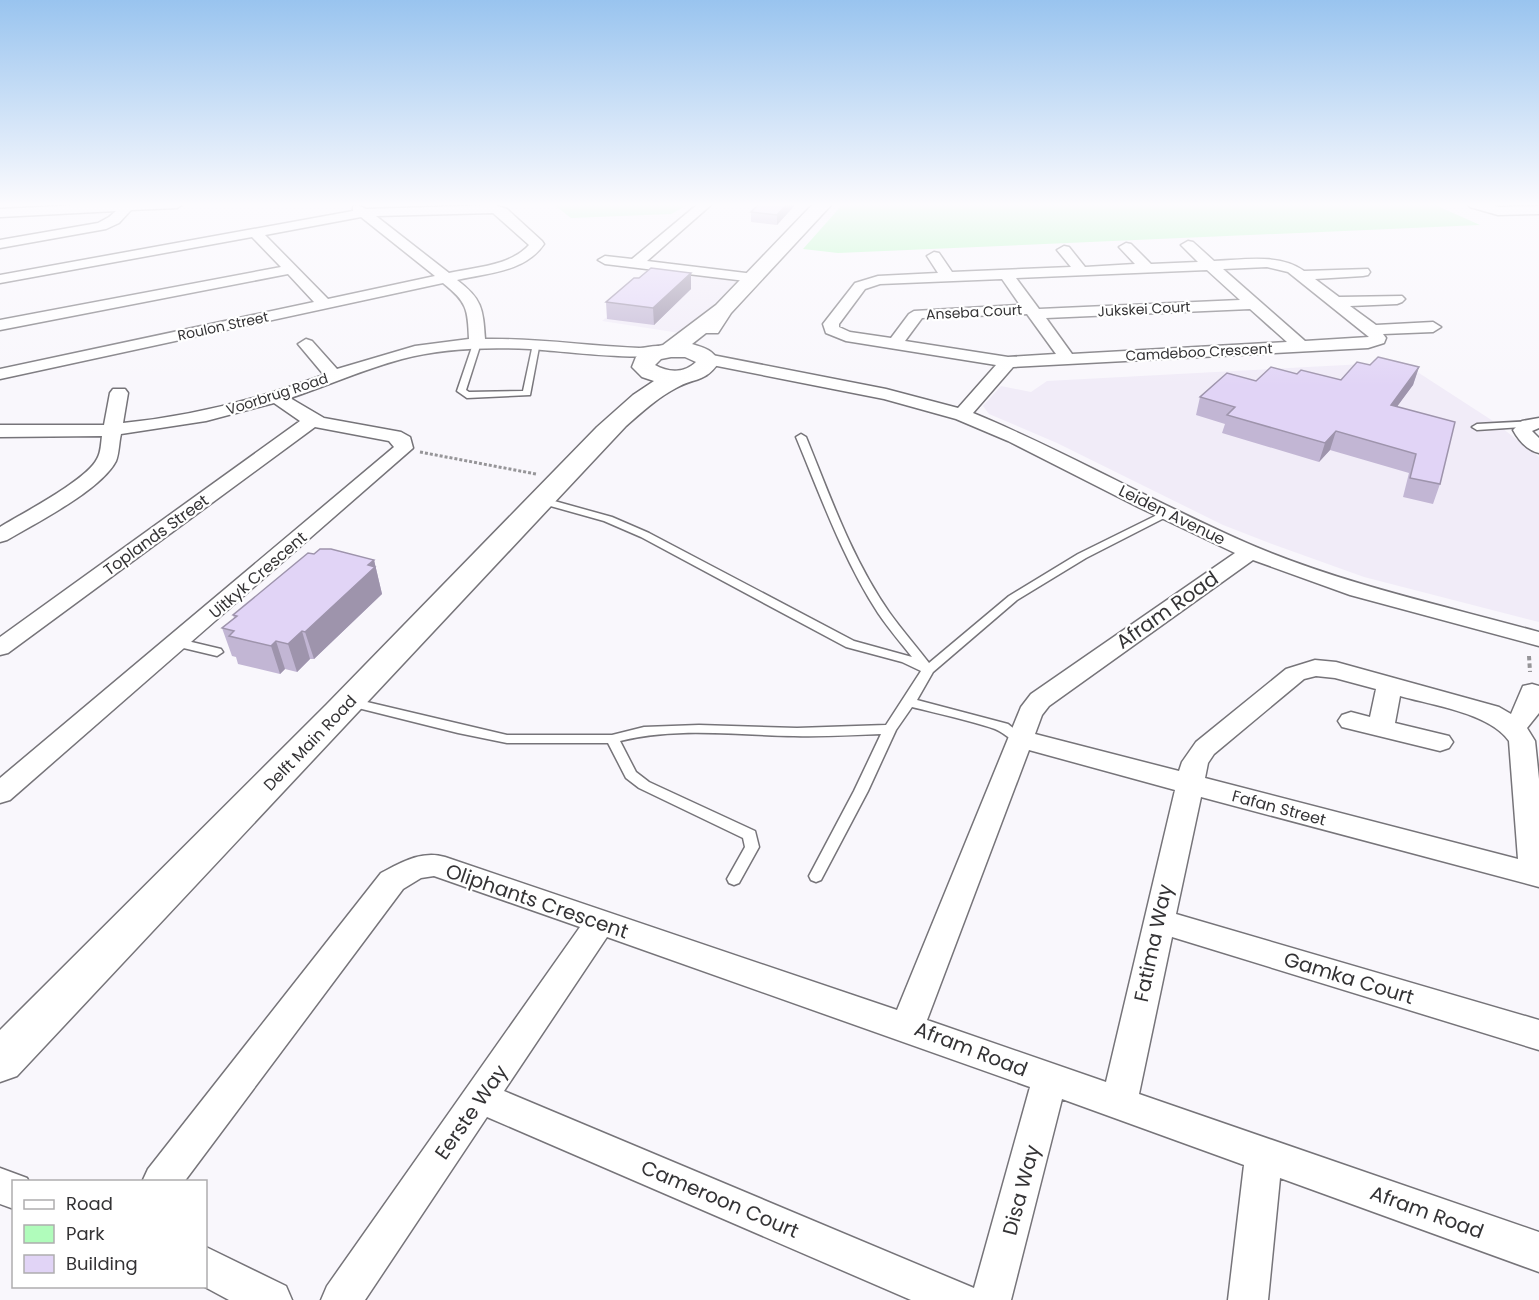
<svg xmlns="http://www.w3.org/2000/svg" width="1539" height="1300" font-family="Poppins,sans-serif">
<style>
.built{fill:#f1ecf8}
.green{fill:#b0fcbb}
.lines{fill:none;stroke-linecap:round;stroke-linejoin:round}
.lane-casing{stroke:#767479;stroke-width:3}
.street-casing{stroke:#767479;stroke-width:3}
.secondary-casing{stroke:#767479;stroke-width:3}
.path-far1{stroke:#969598;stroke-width:3;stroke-dasharray:3 2;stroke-linecap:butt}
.path{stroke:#969598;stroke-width:4;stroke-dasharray:4.5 3;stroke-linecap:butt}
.lane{fill:#fff;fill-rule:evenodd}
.street{fill:#fff;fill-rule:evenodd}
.secondary{fill:#fff;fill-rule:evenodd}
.wall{fill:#c2b6d4}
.shaded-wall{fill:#9e94ac}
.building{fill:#e1d4f6;stroke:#9e94ac;stroke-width:1.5}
.labels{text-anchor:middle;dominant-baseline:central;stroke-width:4.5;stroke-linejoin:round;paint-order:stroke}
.far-street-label{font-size:14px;fill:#343335;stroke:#fff}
.street-label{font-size:16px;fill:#343335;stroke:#fff}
.near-street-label{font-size:20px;fill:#343335;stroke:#fff}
</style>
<rect width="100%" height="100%" fill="#f9f7fc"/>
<path class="built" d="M667 269 736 279V282L686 334 602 321Z
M1402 362 1493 421 1539 457V622L1364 577 1272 544 1223 525 1057 443 989 414 983 406 1001 386 1031 392 1047 381Z"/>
<path class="green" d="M553 204H689L671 214 571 218Z
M843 204H1433L1480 225 838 253 803 249Z"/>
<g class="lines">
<g class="lane-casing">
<path id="lane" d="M474 341 481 343 466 390 469 392 523 391 533 344 540 342 530 395 467 398 457 391Z
M1533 421 1538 424 1536 426 1477 430 1472 427 1477 424Z
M801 434 806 437C830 496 852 559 889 612 901 629 916 646 929 663L1009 596 1078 554 1163 512H1171L1172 514 1086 558 1017 600 933 672 917 700 1008 724 1027 739 1025 742C1013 745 1006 733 995 729 968 720 940 714 912 707L896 730 868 791 821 880 816 882 811 880 809 876 854 791 881 734C852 735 823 737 794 736 736 735 676 727 620 741L636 772 649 782 755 831 759 847 739 883 734 885 729 883 727 879 745 847 743 838 639 788 626 778 608 743H507L458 733 350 706 344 702 350 698 507 735H612L644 727 699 725 797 728 886 725 921 671 902 662 846 647 641 537 604 521 536 502 535 500 540 497 612 517 649 533 854 641 912 657C901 643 888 628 878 613 843 559 821 497 796 437Z
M179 639 221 649 223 652 217 656 175 646 173 643Z"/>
</g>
<g class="street-casing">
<path id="street" d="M100 204H183L177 208 131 210 119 223 106 229 0 248V240L98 223 109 217 116 211 0 217V209Z
M698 204H712L647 261 754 274 759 275 761 278 759 281 754 282 605 264 598 260 605 256 632 259Z
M1468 204H1488L1499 207 1539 206V214L1498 215 1470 207Z
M358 205 366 209 495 205 507 209 542 241 544 244C525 272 488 273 457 280 482 299 483 308 485 339 537 338 587 346 639 348 649 348 662 342 669 351 659 364 552 350 530 349 487 347 443 348 402 359 364 369 327 386 290 398L324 418 401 432 410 437 413 448 10 800 0 803V778L394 447 389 441 315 427 8 653 0 655V637L300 421 274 403 206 421 121 434C119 442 119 454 116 461 101 490 36 523 7 540L0 542V527C21 514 87 480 97 459 101 453 101 443 102 436L0 437V425H104L110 393 113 389H125L128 393 123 423C192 416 259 399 324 375L298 344 306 339 312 341 337 369 415 346 469 339C468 309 467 302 443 283L0 379V369L314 302 288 274 0 330V320L281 267 252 237 0 283V275L353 211V206ZM493 213 529 245C510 266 475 267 449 273L376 216ZM361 217 435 276 328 299 265 235Z
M1188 241 1193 242 1214 261C1242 260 1280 253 1304 271L1368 269 1370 272 1368 275 1363 276 1315 279 1339 297 1402 296 1405 299 1402 302 1397 304 1350 306 1376 325 1433 322 1441 327 1433 332 1383 334 1386 338 1384 343 1368 348 1013 367 973 413C1070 453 1160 506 1256 547 1347 585 1445 606 1539 632V646L1350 595 1253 560 1049 706 1042 715 1035 734 1179 771 1182 762 1196 742 1286 669 1315 660 1336 662 1499 707 1511 714 1523 686 1532 684 1539 686V713L1527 728 1535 741 1539 779V887L1201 797 1176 914 1539 1020V1050L1172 937 1139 1094 1539 1232V1272L1280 1178 1268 1300H1228L1244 1165 1062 1099 1011 1300H911L487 1117 365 1300H321L327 1286 580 927 434 876 421 878 403 889 184 1182H142L148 1169 381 873C402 862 422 850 445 857L897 1010 1021 707 1031 694 1235 553 1138 507 1008 441 956 419 884 399 707 364 699 359 707 354 886 389 958 408 996 365 846 341 826 333 823 324 855 283 878 276 938 273 927 256 934 252 939 253 952 272 1071 267 1057 250 1064 246 1069 247 1085 267 1135 264 1119 247 1126 243 1131 244 1151 264 1198 262 1181 245ZM1267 267 1288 272 1369 337 1305 341 1223 269ZM1207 270 1240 300 1039 309 1016 278ZM1002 279 1020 305 914 311 909 314 891 338 850 332 839 327V324L865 289 880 284ZM1250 309 1287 342 1072 354 1046 318ZM1027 314 1056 354 1008 357 905 341 922 318ZM1316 676 1335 678 1376 689 1370 717 1351 712 1342 715 1338 721 1342 727 1440 751 1449 748 1453 742 1449 736 1395 723 1400 696C1431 705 1490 713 1509 741L1518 859 1205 778 1208 763 1214 754 1304 679ZM1029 750 1175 790 1106 1082 927 1020ZM607 937 1030 1087 974 1288 504 1091Z
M1539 418V428L1532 431 1539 438V453C1527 450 1519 441 1513 430L1522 421Z
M0 1168 27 1178 29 1182H14V1209L0 1204Z
M206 1247 286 1286 292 1300H229L203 1286H206Z"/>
</g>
<g class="secondary-casing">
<path id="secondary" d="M813 204H832L731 313 718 333H706L692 344C705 348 713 350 719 362 705 383 695 377 676 388 657 398 642 412 626 426L17 1076 0 1082V1030L326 705 597 427 633 395 654 381 642 377 632 367 636 357 645 349 663 345 716 305ZM671 357H685L696 362C685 373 669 373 655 365L661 359Z"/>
</g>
<path class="path-far1" d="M420 452 536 474"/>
<path class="path" d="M1529 656 1530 672"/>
<use href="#lane" class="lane"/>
<use href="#street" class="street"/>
<use href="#secondary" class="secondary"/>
</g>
<path class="wall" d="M759 204H796L777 225 751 222V212Z
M691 273V289L654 325 607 319 606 302 639 278Z
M1370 365 1419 367 1413 385 1397 406 1440 484 1433 504 1403 497 1409 473 1330 450 1319 462 1222 433 1225 424 1196 415 1200 397 1256 381 1297 374 1341 380Z
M314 554 374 560 382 594 314 659H310L297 672 285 669 280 674 238 664 236 657 232 656 222 628 234 618 233 615Z"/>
<path class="shaded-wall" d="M787 204H796L777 225V215Z
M691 273V289L654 325 653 308Z
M1419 367 1413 385 1385 423 1391 405Z
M1336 431 1330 450 1319 462 1325 443Z
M374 560 382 594 314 659 305 632Z
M302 631 310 659 297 672 288 644Z
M276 641 285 669 280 674 271 646Z"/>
<path class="building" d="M759 204H787L777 215 751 212Z
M651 268 691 273 653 308 606 302 634 278H639Z
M1378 357 1419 367 1391 405 1455 422 1440 484 1410 478 1416 454 1336 431 1325 443 1227 415 1235 407 1200 397 1227 373 1256 381 1271 367 1297 374 1301 370 1341 380 1357 362 1370 365Z
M320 549H331L374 560 368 565 375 567 305 632 302 631 288 644 276 641 271 646 229 636 234 631 222 628 237 616 233 615 308 553 314 554Z"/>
<linearGradient id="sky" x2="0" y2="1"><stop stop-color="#99c4ef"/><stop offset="0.53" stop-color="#fcfbfe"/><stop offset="1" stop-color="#fcfbfe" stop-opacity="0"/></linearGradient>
<rect width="1539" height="386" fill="url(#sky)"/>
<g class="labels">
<g class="far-street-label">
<text transform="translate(1144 309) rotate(-3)">Jukskei Court</text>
<text transform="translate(974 312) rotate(-3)">Anseba Court</text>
<text transform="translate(223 326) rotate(-12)">Roulon Street</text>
<text transform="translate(1199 352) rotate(-3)">Camdeboo Crescent</text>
<text transform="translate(277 394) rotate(-18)">Voorbrug Road</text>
</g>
<g class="street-label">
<text transform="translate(1172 515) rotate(26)">Leiden Avenue</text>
<text transform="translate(156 535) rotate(-36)">Toplands Street</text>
<text transform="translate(258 575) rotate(-41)">Uitkyk Crescent</text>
<text transform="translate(310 743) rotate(-46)">Delft Main Road</text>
<text transform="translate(1279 808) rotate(15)">Fafan Street</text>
</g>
<g class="near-street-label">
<text transform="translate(1167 610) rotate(-35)">Afram Road</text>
<text transform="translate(537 901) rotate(19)">Oliphants Crescent</text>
<text transform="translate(1153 943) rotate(-78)">Fatima Way</text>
<text transform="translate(1349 978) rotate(17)">Gamka Court</text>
<text transform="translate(971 1049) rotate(21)">Afram Road</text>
<text transform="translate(471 1112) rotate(-55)">Eerste Way</text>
<text transform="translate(1021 1190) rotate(-75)">Disa Way</text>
<text transform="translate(720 1199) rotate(23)">Cameroon Court</text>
<text transform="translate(1427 1212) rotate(20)">Afram Road</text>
</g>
</g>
<rect x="12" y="1180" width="195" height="108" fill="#ffffff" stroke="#aeadae" stroke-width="1.5"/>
<rect x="24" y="1200" width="30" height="9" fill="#ffffff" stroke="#aeadae" stroke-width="1.5"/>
<text x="66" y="1210" font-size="18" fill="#343335">Road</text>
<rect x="24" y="1225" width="30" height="18" fill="#b0fcbb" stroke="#aeadae" stroke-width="1.5"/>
<text x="66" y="1240" font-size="18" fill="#343335">Park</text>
<rect x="24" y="1255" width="30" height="18" fill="#e1d4f6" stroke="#aeadae" stroke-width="1.5"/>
<text x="66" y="1270" font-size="18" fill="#343335">Building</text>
</svg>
